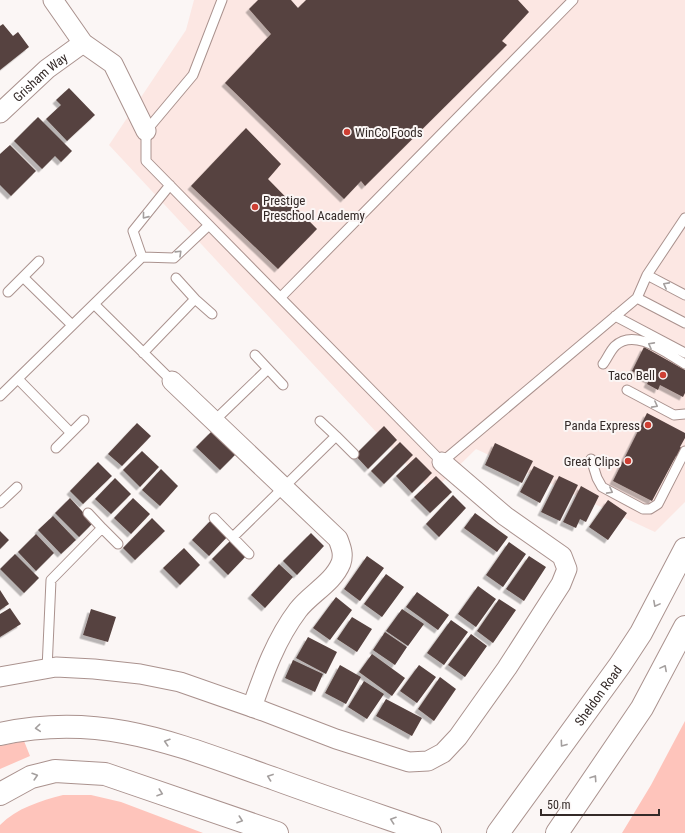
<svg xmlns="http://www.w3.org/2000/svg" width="685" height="833" font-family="'Roboto Condensed',sans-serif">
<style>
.built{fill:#fce7e3}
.grass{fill:#fec4bb}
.building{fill:#57423f;filter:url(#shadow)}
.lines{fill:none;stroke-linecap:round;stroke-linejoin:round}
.service-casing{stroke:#aa928e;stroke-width:11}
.minor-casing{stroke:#aa928e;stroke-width:21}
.secondary-casing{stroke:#aa928e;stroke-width:24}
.motorway-casing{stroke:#aa928e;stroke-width:24}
.service{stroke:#fff;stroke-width:9}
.minor{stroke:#fff;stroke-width:19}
.secondary{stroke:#fff;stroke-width:22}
.motorway{stroke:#fff;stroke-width:22}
.oneway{stroke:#a49f9e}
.poi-dot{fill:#cd3f33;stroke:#fbf6f5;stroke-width:1.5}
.labels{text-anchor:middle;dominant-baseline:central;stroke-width:4;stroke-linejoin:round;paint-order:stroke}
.street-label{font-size:13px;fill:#342a28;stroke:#fbf6f5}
.poi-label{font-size:13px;fill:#342a28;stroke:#fbf6f5;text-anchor:end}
</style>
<defs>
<filter id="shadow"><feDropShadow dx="-3.5" dy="3.5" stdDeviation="0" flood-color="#0004"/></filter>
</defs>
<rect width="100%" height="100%" fill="#fbf6f5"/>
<path class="built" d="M194 0H685V502L655 532 476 449 432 492 109 145 186 30Z"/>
<path class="grass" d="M685 721V833H622L651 785Z
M24 741 30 756 0 769V746Z
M63 795H91L121 802 203 833H0V825C17 808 40 801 63 795Z"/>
<path class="building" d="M258 0H291L298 8 306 0H518L529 12 502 41 507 45 365 186 361 181 344 199 225 83 271 34 249 9Z
M3 24 13 36 18 32 29 47 0 70V26Z
M69 88 95 115 67 141 46 119 61 105 56 100Z
M38 117 72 151 61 162 55 156 42 169 14 141Z
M246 128 281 164 268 179 317 229 278 269 191 186Z
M10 145 36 171 11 196 0 185V154Z
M644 347 685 370V393L683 397 660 385 658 390 647 384 649 380 632 371Z
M647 413 685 433V438L680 447 683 449 679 457 676 456 652 501 613 481Z
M137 423 151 436 122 466 108 454Z
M384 426 397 440 368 469 355 455Z
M212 431 236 454 220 470 196 447Z
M400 442 413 455 384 484 371 471Z
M495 443 533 461 522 483 485 465Z
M142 451 159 467 140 487 123 470Z
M416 457 432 473 412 493 396 476Z
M98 462 112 476 83 504 70 491Z
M534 466 554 476 540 503 520 492Z
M161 469 178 486 160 506 142 490Z
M436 476 452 492 430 513 414 497Z
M559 476 578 485 560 521 541 512Z
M115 478 131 494 111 514 95 499Z
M581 486 599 496 586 522 580 519 576 528 563 522Z
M453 495 466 508 439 537 426 524Z
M70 498 93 523 79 537 55 513Z
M133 498 150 514 131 534 114 518Z
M608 500 627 513 608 540 589 527Z
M475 513 508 537 497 552 464 528Z
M53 516 76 540 61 554 38 530Z
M152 518 165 531 135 560 123 548Z
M212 519 229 535 209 556 192 540Z
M0 531 9 540 0 549Z
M311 533 324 546 297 575 283 561Z
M36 534 54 553 36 571 18 552Z
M231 540 247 555 228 575 212 559Z
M509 542 526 554 503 587 486 575Z
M184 548 200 565 180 585 163 568Z
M15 554 39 578 24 593 0 569Z
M367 556 384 568 360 601 344 589Z
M529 556 546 567 524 601 506 589Z
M279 564 293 577 265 608 251 595Z
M386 574 404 587 382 617 364 604Z
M478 586 496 599 476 627 458 614Z
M0 590 9 604 0 610Z
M417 592 449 615 438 630 406 607Z
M336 597 352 610 330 640 313 628Z
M499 599 516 610 493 643 477 631Z
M10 608 21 624 0 637V614Z
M91 609 116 617 108 642 83 635Z
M402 609 424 624 408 646 386 631Z
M352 617 372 629 357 652 337 639Z
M451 620 468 632 444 665 427 653Z
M385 632 407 647 395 665 373 650Z
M471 634 487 646 465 677 448 665Z
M308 637 337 652 326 674 296 658Z
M372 654 405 678 392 696 359 672Z
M293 660 323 674 315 692 285 678Z
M340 665 361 677 346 704 325 693Z
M419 665 436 677 417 703 400 691Z
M440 677 456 689 434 721 418 709Z
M364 681 384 694 367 719 348 707Z
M386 699 422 718 412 736 376 716Z"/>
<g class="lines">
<g class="service-casing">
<path id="service" d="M222 0 193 75 146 131V161L442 462 637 298 647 275 685 218
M142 257 133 231 170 185
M647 275 685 295
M23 277 72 325
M176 278 195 299
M8 292 39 261
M281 297 573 0
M637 298 685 323
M94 304 172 381
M615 316 685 353
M143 353 195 299 212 314
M255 355 283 385
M603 364C607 359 610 351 615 346 635 327 667 354 685 364
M18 379 71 433
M627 390 674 415 685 414
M0 396 142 257 174 258 209 225
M214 421 268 369
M336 436 354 454
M56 448 84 420
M591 459 597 478 602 487 643 509H650L658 504 685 451
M0 503 17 487
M88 513 102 528
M214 518 249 554
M233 537 336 436 320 421
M47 669 51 580 102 528 118 544"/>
</g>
<g class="minor-casing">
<g id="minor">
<path d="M53 0 83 43 113 64 146 131"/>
<path id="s1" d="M0 113 47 69 83 43"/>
<path d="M172 381 338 539C341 547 344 554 341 563 333 583 310 594 298 610 276 639 264 673 252 707"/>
<path d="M0 677 56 667 94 669 140 674 180 682 263 711 336 739 409 762 428 761 443 753 458 737 507 668 561 584 567 569 562 556 505 516 442 462"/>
</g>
</g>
<g class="secondary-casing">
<g id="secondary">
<path id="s2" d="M498 833 620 665 641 633 685 549"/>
<path d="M557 833 642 708 685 627"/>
</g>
</g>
<g class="motorway-casing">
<path id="motorway" d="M0 734C104 711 180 746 275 779 327 798 378 815 430 833
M0 794 31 777 55 771 105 774 277 833"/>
</g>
<use href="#service" class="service"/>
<use href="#minor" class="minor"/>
<use href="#secondary" class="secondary"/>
<use href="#motorway" class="motorway"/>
</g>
<defs><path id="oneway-chevron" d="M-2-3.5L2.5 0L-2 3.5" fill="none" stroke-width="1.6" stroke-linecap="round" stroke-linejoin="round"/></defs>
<g class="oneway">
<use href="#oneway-chevron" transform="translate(145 216) rotate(129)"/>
<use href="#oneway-chevron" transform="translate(179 253) rotate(-44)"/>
<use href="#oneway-chevron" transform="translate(666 285) rotate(-152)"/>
<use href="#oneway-chevron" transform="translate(651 345) rotate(-152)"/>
<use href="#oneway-chevron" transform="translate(655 405) rotate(28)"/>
<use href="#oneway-chevron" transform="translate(610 491) rotate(28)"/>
<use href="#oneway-chevron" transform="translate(656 604) rotate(118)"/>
<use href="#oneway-chevron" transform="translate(664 668) rotate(-62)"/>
<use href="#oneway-chevron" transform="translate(38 728) rotate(175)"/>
<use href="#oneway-chevron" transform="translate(167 742) rotate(-163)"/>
<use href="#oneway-chevron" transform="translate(563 744) rotate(126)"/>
<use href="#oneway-chevron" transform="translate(35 776) rotate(-17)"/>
<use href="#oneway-chevron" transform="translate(270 777) rotate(-160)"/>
<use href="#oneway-chevron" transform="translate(594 778) rotate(-56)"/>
<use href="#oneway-chevron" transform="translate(160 793) rotate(19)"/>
<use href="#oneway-chevron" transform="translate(240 820) rotate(19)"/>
<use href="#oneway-chevron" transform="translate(393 820) rotate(-161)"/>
</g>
<g class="poi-dot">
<circle cx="347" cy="132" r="4"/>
<circle cx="255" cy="207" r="4"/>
<circle cx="663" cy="375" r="4"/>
<circle cx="648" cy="425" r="4"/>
<circle cx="628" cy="461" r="4"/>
</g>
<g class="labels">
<g class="street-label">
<text stroke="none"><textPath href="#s1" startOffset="54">Grisham Way</textPath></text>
<text stroke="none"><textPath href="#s2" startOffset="170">Sheldon Road</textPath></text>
</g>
<g class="poi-label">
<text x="355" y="132" text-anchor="start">WinCo Foods</text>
<text x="263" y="200" text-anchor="start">Prestige<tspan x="263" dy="15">Preschool Academy</tspan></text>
<text x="655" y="375">Taco Bell</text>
<text x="640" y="425">Panda Express</text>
<text x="620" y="461">Great Clips</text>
</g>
</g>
<path d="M541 809v6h118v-6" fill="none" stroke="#342a28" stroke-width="2"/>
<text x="547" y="809" font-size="12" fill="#342a28" stroke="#fbf6f5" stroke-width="3" paint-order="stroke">50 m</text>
</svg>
